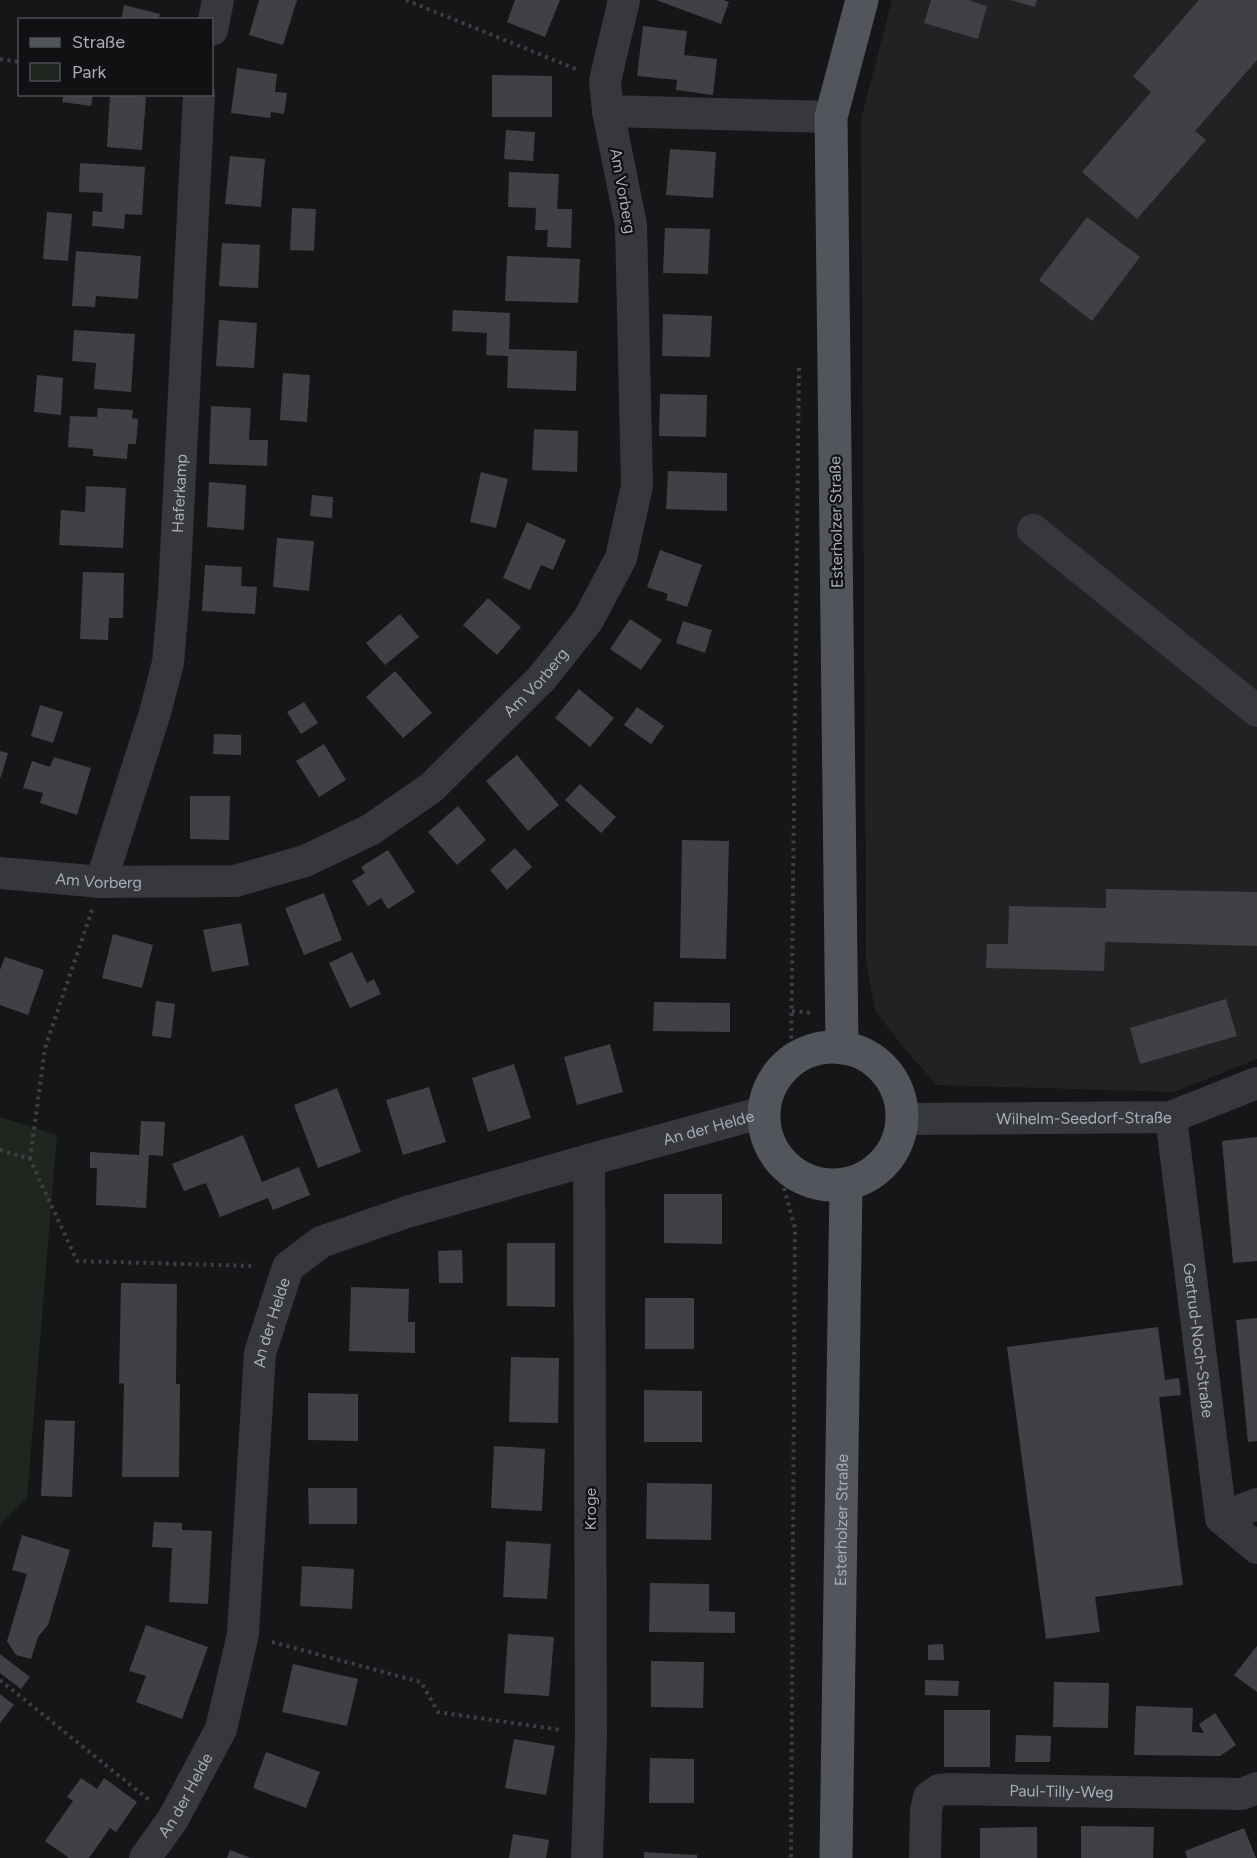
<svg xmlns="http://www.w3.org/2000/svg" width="1257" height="1858" font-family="Figtree,sans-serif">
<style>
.built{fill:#222225}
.green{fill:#1e261f}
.building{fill:#404145}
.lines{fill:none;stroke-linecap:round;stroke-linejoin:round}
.path{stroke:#3d3f44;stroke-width:4;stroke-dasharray:3 4.5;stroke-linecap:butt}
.minor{stroke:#37383d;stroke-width:32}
.major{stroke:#53555c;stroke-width:33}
.labels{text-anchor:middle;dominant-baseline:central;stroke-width:4.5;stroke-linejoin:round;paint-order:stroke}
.street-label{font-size:16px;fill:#a8adb8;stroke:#111113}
</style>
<rect width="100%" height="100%" fill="#161618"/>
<path class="built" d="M892 0H1257V1059L1174 1092 937 1085 907 1052 875 1010 866 961 861 119Z"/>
<path class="green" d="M0 1117 57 1135 27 1498 0 1525Z"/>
<path class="building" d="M259 0H297L283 45 249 35Z
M515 0H560L545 37 507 22Z
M656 0H724L729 2 721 24Z
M931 0H968L987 6 978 39 924 23Z
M1010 0H1037L1035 7Z
M1199 0H1257V60L1195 131 1206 140 1137 219 1082 172 1151 92 1133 76Z
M124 5 160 14 158 20H121Z
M643 26 687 31 684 55 717 59 713 95 676 90 677 80 637 76Z
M237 68 277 74 275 92 287 93 284 114 271 112 270 118 231 113Z
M492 75 552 76V117H492Z
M64 94H93L91 106 62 102Z
M110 94 146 97 142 150 107 147Z
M506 130 535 132 533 161 504 159Z
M670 149 716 152 713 198 666 195Z
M230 156 265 159 261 207 225 204Z
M80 163 145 167 142 215 125 214 124 229 92 226 93 211 102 212 103 193 79 192Z
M509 172 559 174 557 209H572L571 248 547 247 548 230H535L536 208 508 207Z
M292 208 316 209 314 251 290 250Z
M47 212 72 214 68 261 43 259Z
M1087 217 1140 257 1092 321 1039 280Z
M665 228 710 229 708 274 663 273Z
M222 243 260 245 258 288 219 286Z
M76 251 141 256 138 299 96 296 95 307 72 306Z
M507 256 580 259 578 303 505 301Z
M453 310 510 313 509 349 577 351 576 391 507 388 508 356 486 355 487 333 452 331Z
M663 314 712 316 710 357 662 356Z
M219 320 257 323 254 368 216 366Z
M74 330 135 334 131 392 94 389 96 363 72 361Z
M283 373 310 375 307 422 280 420Z
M37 375 63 378 61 415 34 412Z
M660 394 707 395 706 437 659 436Z
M211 406 251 408 249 440H268L267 466 209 464Z
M98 408 133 410 132 418 138 419 136 444H128L127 459 93 456V449L68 447 70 416 97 417Z
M534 429 578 431 577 472 532 470Z
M668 471 727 473V511L666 509Z
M481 472 508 479 496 528 470 522Z
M209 482 246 485 244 530 207 527Z
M86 486 126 488 123 548 59 545 61 510 85 512Z
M312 495 333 497 332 518 310 516Z
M527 522 566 540 553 570 541 565 530 590 503 578Z
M277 538 314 541 309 591 273 587Z
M660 550 702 565 687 607 666 600 668 594 647 587Z
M205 565 242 567 241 586 257 587 255 614 202 611Z
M83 572 124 573 123 618H109L108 640 80 639Z
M488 598 521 627 497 655 463 625Z
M400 614 419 637 385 665 366 643Z
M630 619 662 640 641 670 610 649Z
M683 621 712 630 705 653 676 643Z
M395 671 432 713 403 738 366 697Z
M579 689 614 718 590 747 555 718Z
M304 702 318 723 301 734 287 712Z
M40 705 63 712 53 743 31 736Z
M637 707 664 726 651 744 624 725Z
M214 734 241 735V755L213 754Z
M324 744 346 780 319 797 296 761Z
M0 751 8 753 1 777H0Z
M517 755 559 805 528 831 486 781Z
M54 757 91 768 77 815 40 803 43 793 23 788 32 761 50 767Z
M580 784 616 817 601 833 565 800Z
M190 796H230L229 840 190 839Z
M458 806 486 840 457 865 428 832Z
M682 840 729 841 726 959 680 958Z
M515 848 532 867 507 890 490 870Z
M388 850 415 892 388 909 381 898 368 906 352 881 365 873 361 867Z
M1106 889 1257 892V946L1105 942 1104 971 986 968 987 944H1008L1009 906 1106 908Z
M324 893 342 940 304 955 285 908Z
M241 923 249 965 212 972 203 930Z
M113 934 153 945 142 988 102 978Z
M352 952 367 983 374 979 381 994 350 1008 329 963Z
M5 957 44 970 28 1015 0 1005V970Z
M1226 999 1237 1036 1140 1064 1130 1028Z
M156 1001 175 1004 171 1038 152 1036Z
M654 1002 730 1003V1032L653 1031Z
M610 1044 623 1092 577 1105 564 1057Z
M514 1064 531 1118 488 1132 472 1078Z
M429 1087 446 1142 403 1155 386 1100Z
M337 1088 361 1152 318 1168 294 1105Z
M141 1121 165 1122 163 1156 149 1155 146 1208 96 1205 97 1168H90V1152L139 1155Z
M243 1135 262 1182 299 1167 310 1195 273 1210 268 1198 220 1217 206 1183 184 1191 172 1164Z
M1257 1137V1261L1233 1263 1222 1141Z
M664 1194H722V1244L664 1243Z
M507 1243H555V1307L507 1306Z
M462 1250 463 1283H439L438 1251Z
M121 1283 177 1284 176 1384H180L179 1477H122L124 1383 119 1384Z
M351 1287 409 1289 408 1322H415V1353L349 1351Z
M645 1298H694V1349H645Z
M1257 1318V1441L1248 1442 1236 1320Z
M1158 1327 1165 1380 1179 1378 1181 1395 1159 1397 1183 1585 1095 1597 1100 1632 1046 1639 1007 1347Z
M511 1357 559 1358 558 1423 509 1422Z
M644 1390 702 1391V1442H644Z
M308 1393 358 1394V1441L308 1440Z
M45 1420 75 1421 72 1497 41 1496Z
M494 1446 545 1449 542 1511 491 1508Z
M647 1483 712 1484 711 1540 646 1539Z
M308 1488H357V1524H309Z
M154 1522 182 1523V1530L212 1531 208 1604 169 1602 172 1548 152 1547Z
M22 1535 70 1550 48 1625 38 1637 31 1659 16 1655 7 1641 27 1574 12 1570Z
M506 1541 551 1544 547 1599 503 1597Z
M302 1566 354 1569 352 1609 300 1606Z
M650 1583 709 1584V1611L735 1612V1633L649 1632Z
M146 1625 208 1647 182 1719 136 1702 146 1676 129 1671Z
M508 1634 554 1637 549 1696 504 1693Z
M943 1644 944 1660H928V1645Z
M1257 1646V1692L1234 1675Z
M0 1654 30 1677 21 1689 0 1673Z
M651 1661 704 1662 703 1708 651 1707Z
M293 1664 358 1679 347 1726 282 1712Z
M925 1680 959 1681 958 1696 925 1695Z
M1054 1682 1109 1683 1108 1728 1053 1727Z
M0 1694 14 1705 0 1723Z
M1136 1706 1193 1708 1192 1732 1204 1733 1199 1724 1215 1713 1236 1745 1220 1756 1134 1755Z
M944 1710H990V1767H944Z
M1016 1735 1051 1736 1050 1762H1015Z
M514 1739 555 1746 546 1795 505 1788Z
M266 1752 320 1772 306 1808 253 1788Z
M650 1758 694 1759V1803H649Z
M81 1778 97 1789 104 1778 137 1802 116 1832 110 1828 89 1858H69L45 1841 73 1801 67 1797Z
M1081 1826 1154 1827 1153 1858H1081Z
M1037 1827V1858H980V1828Z
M1244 1828 1256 1858H1187L1185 1851Z
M513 1834 549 1840 546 1858H509Z
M230 1850 251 1858H227Z
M644 1852 697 1855V1858H644Z"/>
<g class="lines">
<path class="path" d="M406 0 576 69
M0 59 20 62
M792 1011 812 1013
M791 1061 799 364
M0 1150 30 1159 77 1261 256 1266
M774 1152 795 1228 791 1858
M30 1159 45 1048 92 910
M272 1642 421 1682 438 1712 561 1730
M0 1680 149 1800"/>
<g class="minor">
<path d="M212 30 218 0"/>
<path d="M608 111 831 117"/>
<path d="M1033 530 1257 711"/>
<path id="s1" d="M0 873 101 882 235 881 305 861 370 830 431 788 542 678 588 620 621 558 637 486 631 225 608 111 605 81 624 0"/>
<path id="s2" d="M101 882 154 716 168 663 174 593 199 94"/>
<path id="s3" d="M1171 1117 1221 1518 1257 1548"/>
<path id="s4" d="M902 1119 1171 1117 1257 1083"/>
<path d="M1221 1518 1257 1504"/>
<path id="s5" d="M145 1858 173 1819 221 1729 243 1634 260 1353 288 1267 321 1242 407 1212 589 1160 764 1112"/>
<path d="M587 1858 591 1734 589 1160"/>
<path id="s6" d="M925 1858 926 1810 929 1797 939 1790 950 1789 1242 1794 1257 1788"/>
</g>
<g class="major">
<circle cx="833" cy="1116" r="69"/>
<path d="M842 1048 831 117 862 0"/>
<path id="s7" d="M836 1858 846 1184"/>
</g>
</g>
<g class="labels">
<g class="street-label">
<text transform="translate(623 191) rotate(80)">Am Vorberg</text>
<text stroke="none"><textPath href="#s2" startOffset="399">Haferkamp</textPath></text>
<text transform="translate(836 522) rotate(-91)">Esterholzer Straße</text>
<text stroke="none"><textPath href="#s1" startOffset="603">Am Vorberg</textPath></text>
<text stroke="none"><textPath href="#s1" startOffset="99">Am Vorberg</textPath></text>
<text stroke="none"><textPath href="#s4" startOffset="182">Wilhelm-Seedorf-Straße</textPath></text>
<text stroke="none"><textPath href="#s5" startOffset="1065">An der Helde</textPath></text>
<text stroke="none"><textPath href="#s5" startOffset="561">An der Helde</textPath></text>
<text stroke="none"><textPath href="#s3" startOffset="225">Gertrud-Noch-Straße</textPath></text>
<text transform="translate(590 1509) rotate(-90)">Kroge</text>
<text stroke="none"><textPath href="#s7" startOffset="338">Esterholzer Straße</textPath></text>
<text stroke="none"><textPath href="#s6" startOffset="196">Paul-Tilly-Weg</textPath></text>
<text stroke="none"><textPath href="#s5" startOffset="75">An der Helde</textPath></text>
</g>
</g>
<rect x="18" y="18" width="195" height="78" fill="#111113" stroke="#4d4f55" stroke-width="1.5"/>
<rect x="30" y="38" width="30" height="9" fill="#53555c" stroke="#4d4f55" stroke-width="1.5"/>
<text x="72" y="48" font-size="18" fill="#a8adb8">Straße</text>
<rect x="30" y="63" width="30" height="18" fill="#1e261f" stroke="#4d4f55" stroke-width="1.5"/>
<text x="72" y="78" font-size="18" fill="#a8adb8">Park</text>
</svg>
